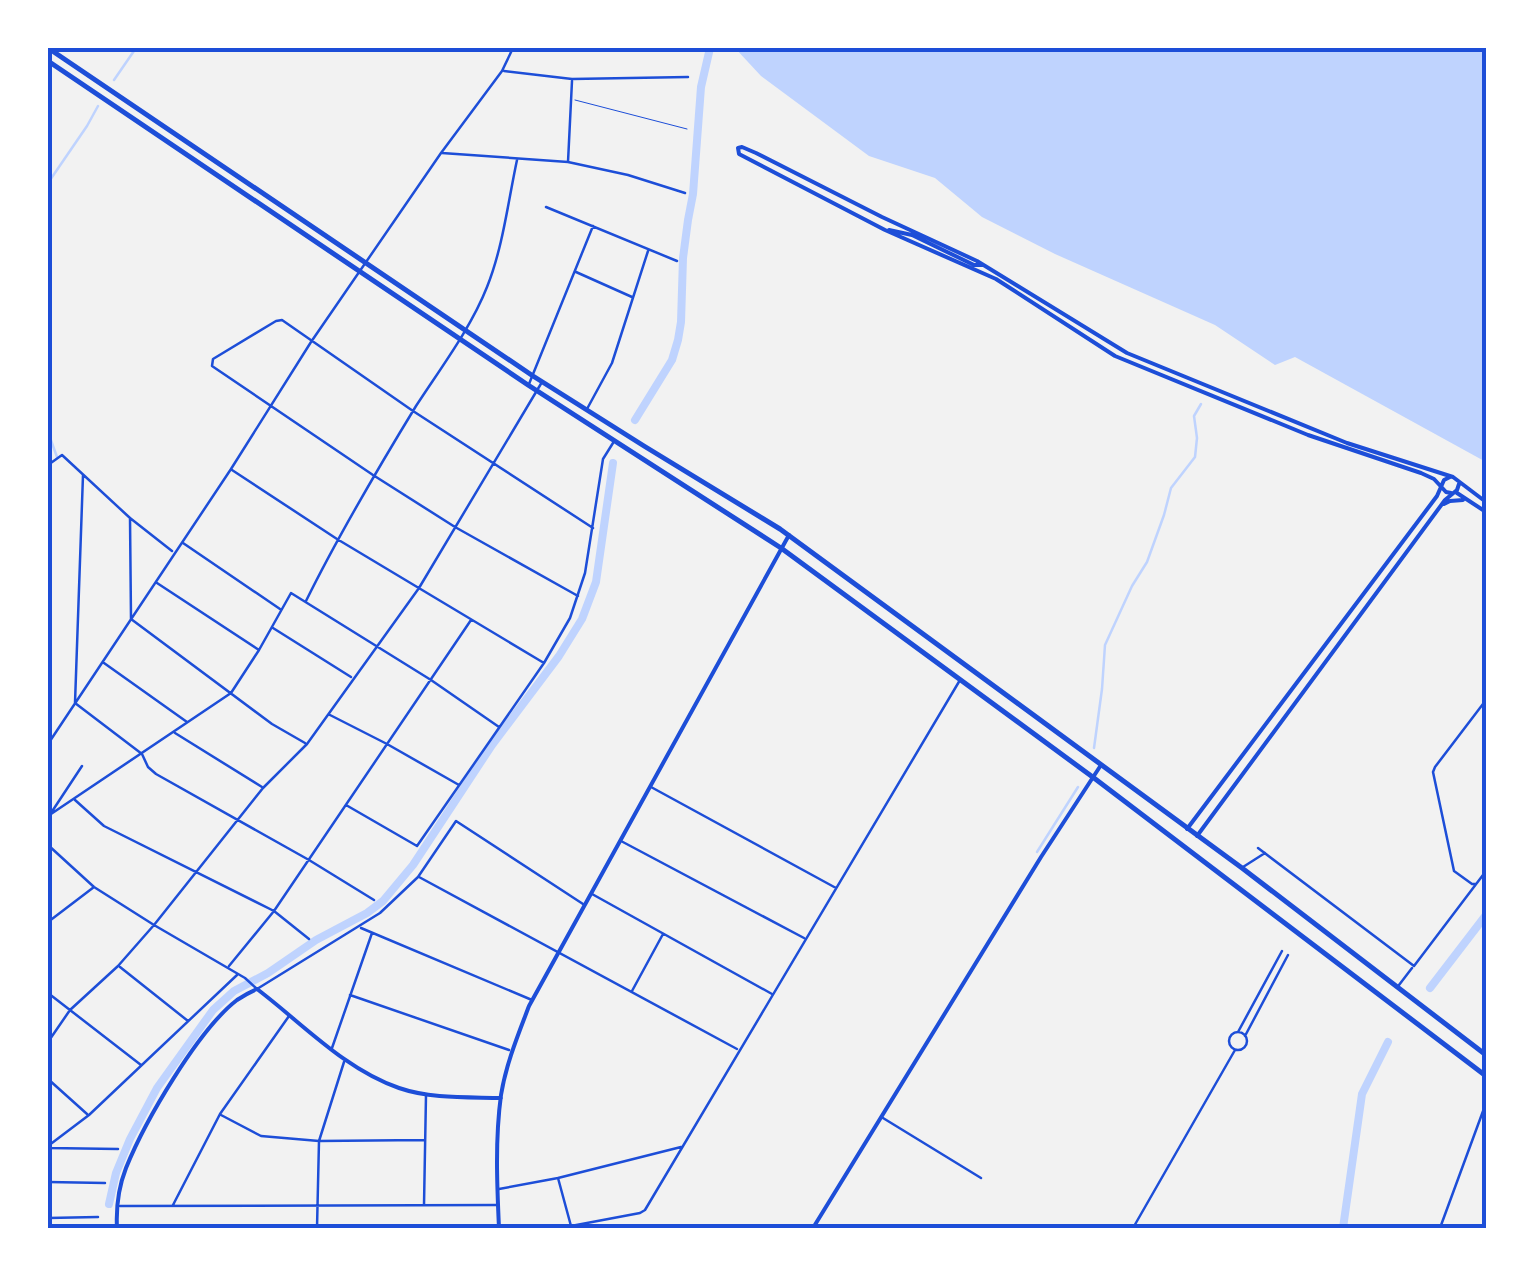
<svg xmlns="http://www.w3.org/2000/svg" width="1534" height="1276" font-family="Figtree,sans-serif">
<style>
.water{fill:#bfd3fe}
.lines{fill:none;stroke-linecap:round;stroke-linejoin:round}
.stream{stroke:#bfd3fe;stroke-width:2.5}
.canal{stroke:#bfd3fe;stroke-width:8}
.service{stroke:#1d4ed8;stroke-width:1}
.minor{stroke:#1d4ed8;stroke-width:2.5}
.tertiary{stroke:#1d4ed8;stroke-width:4}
.secondary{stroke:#1d4ed8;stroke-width:4}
.trunk{stroke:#1d4ed8;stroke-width:5}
.neatline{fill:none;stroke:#1d4ed8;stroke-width:4}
</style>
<rect width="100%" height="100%" fill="#f2f2f2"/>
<path class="water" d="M735 48H1486V462L1295 357 1275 365 1215 325 1055 254 982 217 935 178 869 156 761 76Z"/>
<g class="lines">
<path class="stream" d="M114 80 136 48
M48 183 87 126 98 106
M48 432 57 457
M1094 748 1102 689 1105 645 1132 586 1147 562 1164 515 1171 488 1195 457 1197 438 1194 416 1201 404
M1037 852 1078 787"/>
<path class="canal" d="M635 420 672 360 678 340 681 322 683 258 688 220 693 194 701 87 710 48
M1430 988 1486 915
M109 1204 116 1173 130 1139 157 1088 213 1010 234 991 268 973 316 940 367 913 383 901 413 865 492 745 559 656 582 619 596 582 613 463
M1343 1228 1362 1094 1388 1042"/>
<path class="service" d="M575 100 687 129"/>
<path class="minor" d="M504 71 572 79 688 77
M442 153 568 162 628 175 685 193
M568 162 572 81
M546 207 677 261
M576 272 632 297
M529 384 593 226
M587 409 612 363 648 251
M48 465 62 455 130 518 172 551
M232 470 337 539 544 663
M83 475 75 703 142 754 148 767 156 774 309 860 374 900
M130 518 131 619 272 724 305 743
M183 543 280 609
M157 583 259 650
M578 596 455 527 373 475 212 366 213 359 276 321 282 320 413 411 593 528
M306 601C339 534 377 470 416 406 440 369 471 328 487 287 503 247 508 202 517 160
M273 628 351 677
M104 663 187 722
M330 715 387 744 459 785
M175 733 262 787
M48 744 231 469 311 342 441 153 502 71 513 48
M651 787 836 888
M75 800 104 826 274 911 309 939
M346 805 417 846 544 663 570 618 585 573 603 459 613 443
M51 813 82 766
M48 816 231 693 259 650 291 593 431 680 499 727
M621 841 804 938
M48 845 94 887 154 925 245 978 257 989 380 913 418 877 456 821 583 904
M1258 848 1414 966 1486 871
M1243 867 1265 853
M419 877 737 1049
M1475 884H1472L1454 871 1433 772 1435 767 1486 700
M592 894 772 994
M48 922 94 887
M361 928 532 1000
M229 966 274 911 471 620
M120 967 188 1021
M1399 985 1412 968
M632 991 663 934
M48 993 141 1065
M350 995 509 1050
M1238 1032 1282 951
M1229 1041a9 9 0 1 1 18 0a9 9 0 1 1-18 0Z
M1245 1036 1288 955
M48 1042 70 1010 118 966 154 925 263 788 307 744 419 588 542 382
M332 1048 372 933
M48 1079 87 1114
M221 1115 261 1136 319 1141 424 1140
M883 1118 981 1178
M48 1146 89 1115 237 975
M48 1148 118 1149
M558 1178 571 1226 640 1213 645 1210 960 680
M48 1182 105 1183
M499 1189 558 1178 681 1147
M173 1205 220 1114 289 1016
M424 1205 426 1095
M120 1206 497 1205
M48 1218 98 1217
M317 1228 319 1141 344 1062
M1133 1228 1235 1050
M1440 1228 1486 1103"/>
<path class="tertiary" d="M117 1228C116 1209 119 1186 126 1168 145 1121 198 1030 237 1000 243 996 250 992 257 989 302 1023 344 1069 399 1088 431 1099 467 1097 501 1098
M499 1228C497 1185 495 1139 501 1095 506 1064 518 1035 529 1006L789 535
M813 1228 1041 857 1101 765"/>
<path class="secondary" d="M889 230 912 235 974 265H982
M1451 493 1446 492 1434 479 1421 473 1308 435 1115 356 996 279 885 230 739 154 738 148 742 147 756 153 882 217 977 261 1127 353 1347 443 1453 477 1486 502
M1457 493 1486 512
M1444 504 1450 501 1463 500
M1187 829 1437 496 1444 480 1450 477
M1197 836 1445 500 1457 490 1459 484"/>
<path class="trunk" d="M48 48 533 376 644 446 780 529 1242 868 1486 1055
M48 61 528 385 781 548 1094 778 1486 1076"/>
</g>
<rect width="1534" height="1276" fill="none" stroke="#ffffff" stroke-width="100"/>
<rect x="50" y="50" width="1434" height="1176" class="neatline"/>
</svg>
